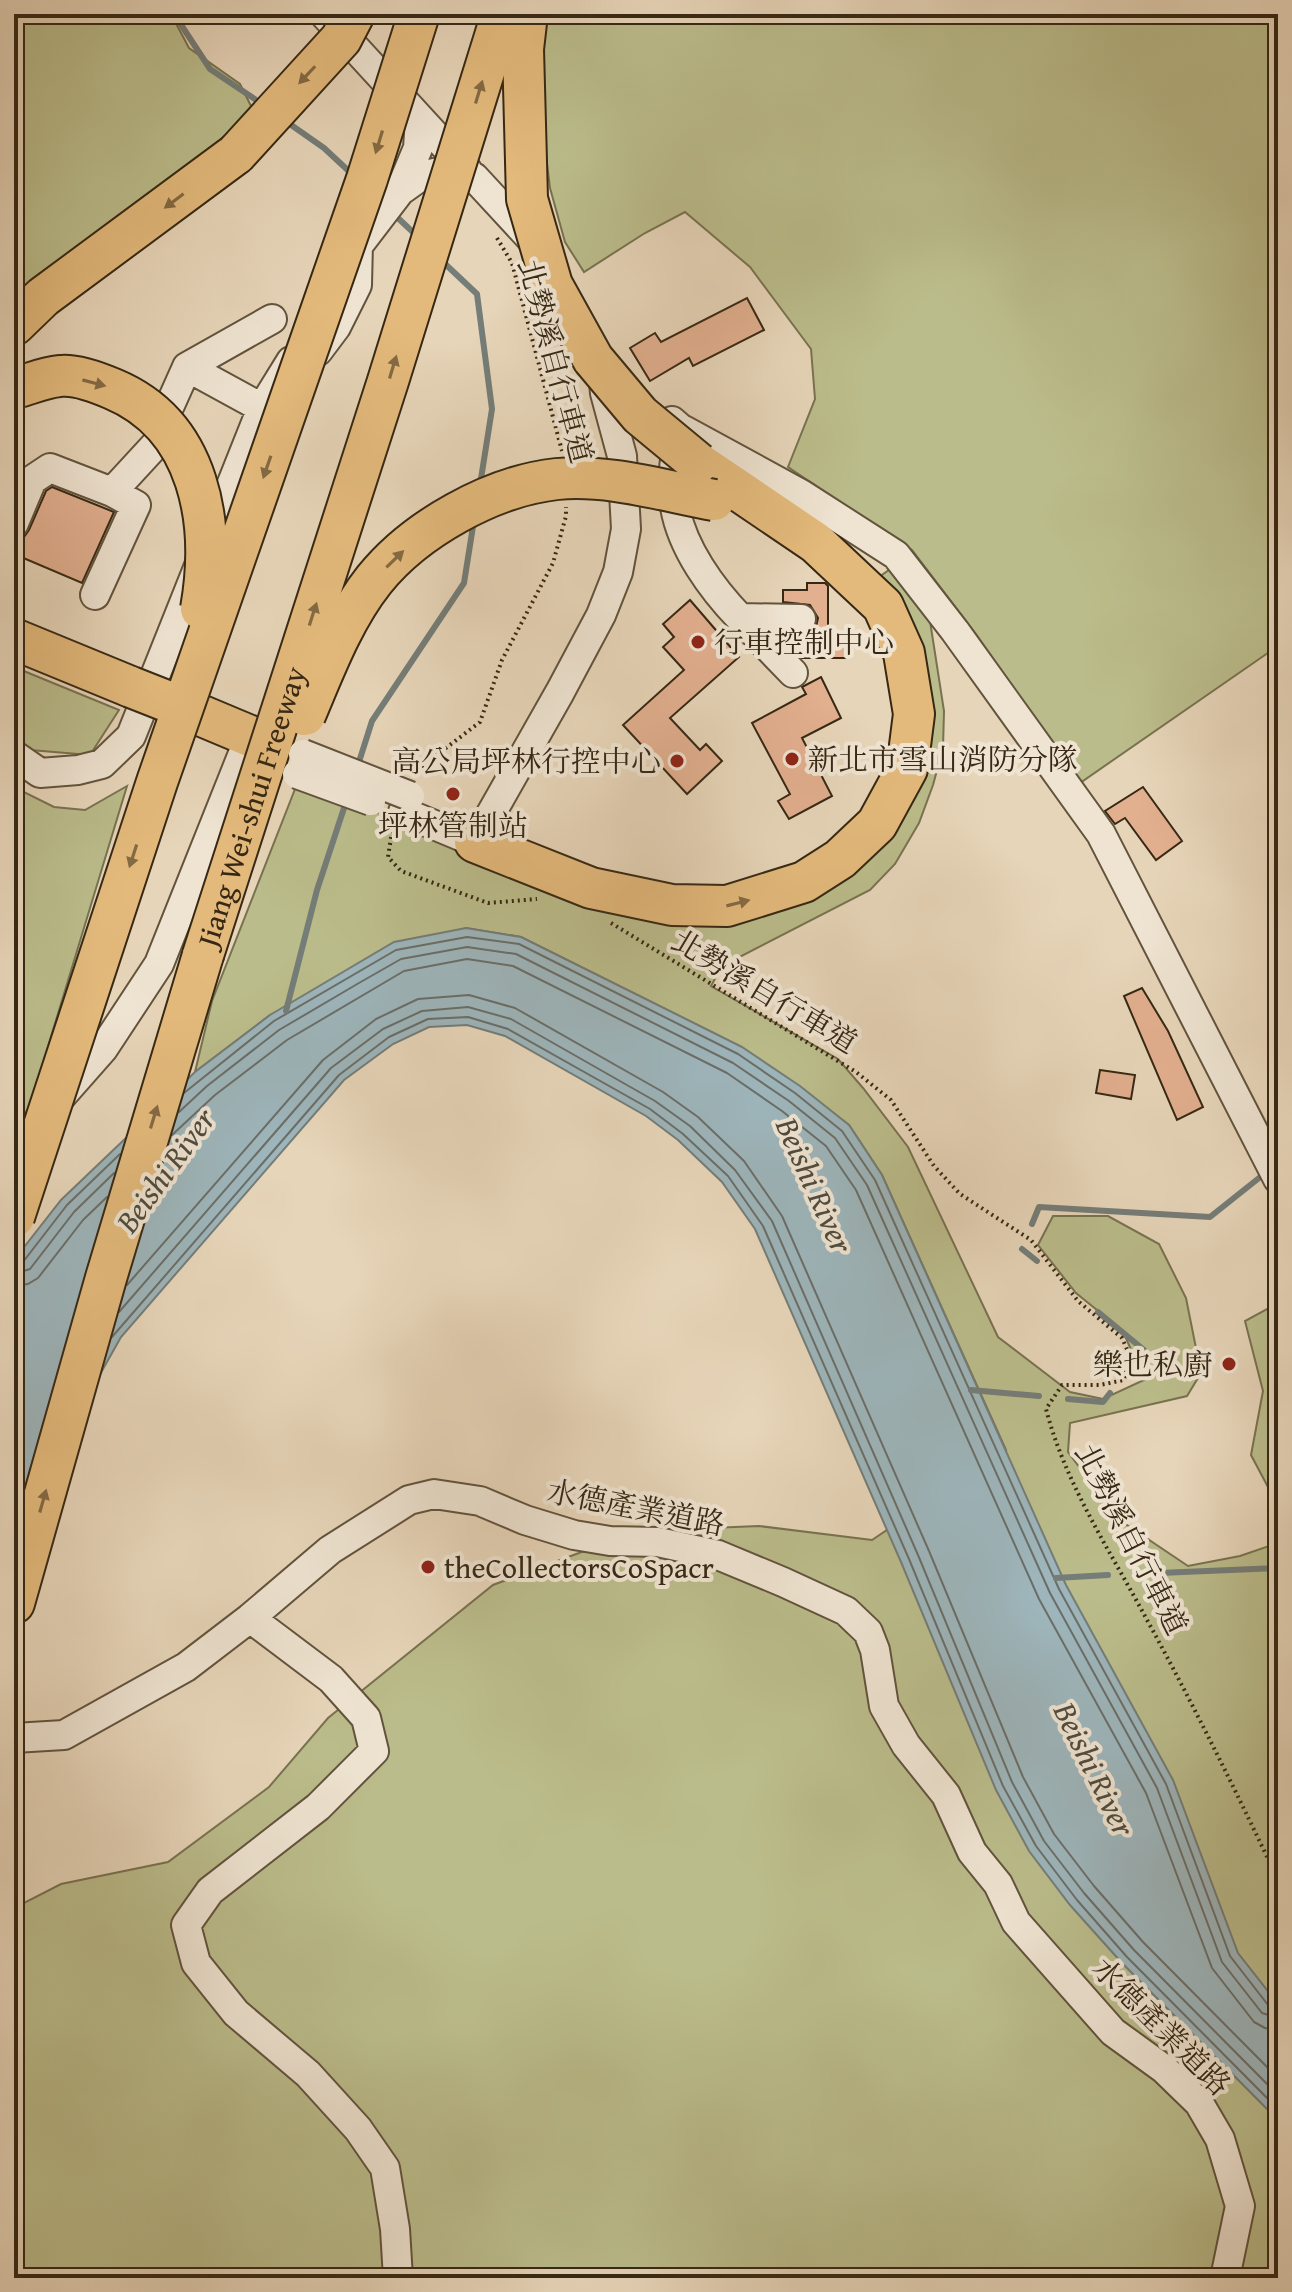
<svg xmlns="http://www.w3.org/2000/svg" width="1292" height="2292" font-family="'Gentium Book Plus','Noto Serif TC',serif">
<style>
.green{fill:#bbbc8b;stroke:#787250;stroke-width:2}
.water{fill:#9db5bb;stroke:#747d78;stroke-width:2}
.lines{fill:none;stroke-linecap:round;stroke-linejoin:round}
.shore{stroke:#6a6e68;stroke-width:2}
.stream{stroke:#747d78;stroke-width:6}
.building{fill:#e2af8f;stroke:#362814;stroke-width:2}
.minor-casing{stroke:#62533d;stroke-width:32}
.highway-casing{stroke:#362814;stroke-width:44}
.path{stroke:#362814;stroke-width:4;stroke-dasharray:2 4;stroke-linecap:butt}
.minor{stroke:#efe4d2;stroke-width:28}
.highway{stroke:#e4ba7c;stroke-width:40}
.minor-bridge-casing{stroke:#62533d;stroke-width:32;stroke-linecap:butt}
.highway-bridge-casing{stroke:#362814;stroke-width:44;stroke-linecap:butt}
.minor-bridge{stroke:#efe4d2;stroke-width:28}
.highway-bridge{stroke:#e4ba7c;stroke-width:40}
.oneway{fill:#846a43}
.poi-dot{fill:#8f2418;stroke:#efe4d2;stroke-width:3}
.labels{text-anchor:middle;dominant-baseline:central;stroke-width:8;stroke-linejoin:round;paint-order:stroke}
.street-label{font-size:30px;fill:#362814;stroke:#efe4d2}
.poi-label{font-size:30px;fill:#362814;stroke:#efe4d2;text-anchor:start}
.water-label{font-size:32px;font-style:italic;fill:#504b3e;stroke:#efe4d2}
</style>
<rect width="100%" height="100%" fill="#e7d5b9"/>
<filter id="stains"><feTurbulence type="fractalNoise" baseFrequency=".0025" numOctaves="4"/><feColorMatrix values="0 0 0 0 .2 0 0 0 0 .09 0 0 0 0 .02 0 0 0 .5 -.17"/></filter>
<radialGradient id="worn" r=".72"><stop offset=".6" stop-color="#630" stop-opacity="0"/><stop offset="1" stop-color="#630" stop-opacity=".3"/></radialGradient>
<path class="green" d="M14 14H171L189 48 240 84 256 116 14 301Z
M542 14H1278V646L1080 783 976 634 912 550 788 467 815 399 811 349 750 267 685 212 645 233 584 272 565 242 550 188 537 85Z
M893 567 930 621 944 711 943 748 933 785 919 823 895 864 870 890 722 966 711 986 838 1059 863 1088 908 1147 998 1337 1070 1392 1103 1399 1144 1380 1123 1331 1076 1293 1038 1245 1053 1216H1108L1159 1244 1186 1298 1201 1373 1187 1396 1070 1423 1068 1452 1118 1519 1188 1566 1240 1556 1278 1543V2278H14V1908L61 1884 168 1862 269 1787 328 1718 493 1585 638 1531 759 1526 872 1540 1006 1450 882 1175 849 1125 742 1047 521 937 466 928 270 1015 195 1072 212 1001 297 784 625 899 816 875 920 742 871 583Z
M14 667 119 710 90 755 30 750 14 740Z
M127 786 30 1106 14 1130V787L54 807 85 810Z
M1278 1303V1506L1251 1455 1263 1391 1245 1321Z"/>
<path class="water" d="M466 928 521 937 742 1047 800 1086 849 1125 882 1175 1066 1585 1173 1780 1238 1953 1278 2004V2120L1121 1962 1070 1905 1029 1851 996 1790 901 1562 755 1229 722 1182 678 1140 646 1116 505 1036 467 1025 429 1027 393 1044 344 1080 121 1337 57 1451 14 1550V1260L61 1200 195 1072 270 1015 394 942Z"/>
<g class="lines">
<path class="shore" d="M184 1093 274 1021 396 950 467 937 519 944 738 1054 795 1093 842 1131 875 1180 1059 1589 1166 1784 1230 1956 1268 2005 1278 2008
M179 1112 207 1086 279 1030 359 983 401 959 467 947 516 954 733 1063 789 1101 835 1138 867 1185 1050 1593 1157 1788 1222 1962 1262 2013 1278 2018
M172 1135 215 1095 287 1040 404 971 467 959 513 966 727 1073 782 1111 826 1146 856 1190 1039 1599 1146 1793 1212 1968 1254 2022 1265 2028 1278 2030
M14 1264 23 1262 67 1205 120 1154
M14 1274 30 1269 74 1212 114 1173
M127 1285 323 1060 376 1019 418 999 469 995 515 1008 663 1092 698 1117 744 1161 782 1216 929 1551 1023 1777 1054 1834 1094 1886 1143 1942 1278 2078
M14 1286 28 1284 38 1278 83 1220 107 1197
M119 1312 331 1068 383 1029 422 1011 468 1007 511 1019 655 1101 690 1126 735 1170 772 1221 918 1555 1012 1782 1044 1841 1084 1893 1134 1950 1278 2095
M112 1337 339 1075 389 1037 428 1019 468 1017 508 1029 650 1109 683 1134 728 1176 763 1226 909 1559 1003 1786 1036 1846 1077 1900 1127 1957 1278 2109"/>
<path class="stream" d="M174 14 210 69 262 104
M284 120 324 148 353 175
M399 219 417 236
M442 261 477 294 492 409 480 485
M358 765 372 721 464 583 474 520
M286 1011 317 890 347 799
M1032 1224 1039 1207 1210 1217 1259 1178
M1022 1249 1037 1261
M1098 1312 1144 1350 1141 1353
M971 1390 1039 1396
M1068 1399 1103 1402 1110 1393
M1136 1574 1278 1568
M1056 1578 1108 1575"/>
</g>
<path class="building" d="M747 298 764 330 693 366 689 358 650 381 630 348 655 333 661 342Z
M52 487 114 512 82 583 14 554V540L24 537 29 530 46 491Z
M807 583H825L828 586V642H846V658H802L789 644V642H808V634L816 627 818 618 810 605 783 602V590H807Z
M690 600 739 657 670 718 700 750 706 744 722 761 687 794 623 725 684 670 663 647 674 637 663 624Z
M821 677 841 718 802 738 832 796 789 819 778 801 790 794 752 723 806 694 802 687Z
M1143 787 1182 841 1156 860 1125 818 1115 824 1105 811Z
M1142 988 1168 1031 1203 1107 1177 1120 1124 996Z
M1100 1070 1135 1075 1131 1099 1096 1093Z"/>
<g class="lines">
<g class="minor-casing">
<path id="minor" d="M324 14 467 170
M400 191 418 148 420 119
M351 255 400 191 421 176 439 172 474 177 535 243
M318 351 336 327 357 285 358 243
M187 367 272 319
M170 405 187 367 262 408
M672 421 680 428 801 494 896 555 955 631 1101 834 1278 1179
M679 432C675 457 671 481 675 507 682 548 712 589 740 618L801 619
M14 523 32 480 50 468 112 492
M95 595 136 505 112 492 159 441
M740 618 793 673
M14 755 40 773 78 770 102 764 131 736 262 408 291 361
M403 812 475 842 560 692 601 615 618 572 626 529 622 456 605 393 603 373
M14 1150 103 1049 159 964 250 736 267 742
M250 1618 331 1679 366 1718 374 1751 318 1807 210 1891 186 1925 196 1963 236 2013 308 2074 358 2129 385 2168 395 2229 398 2278
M14 1738 64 1735 186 1667 250 1618 330 1550 409 1500 434 1494 480 1501 525 1520 574 1535 610 1541 658 1542 718 1555 783 1582 846 1611 868 1632 875 1650 884 1706 906 1745 946 1795 972 1852 998 1884 1016 1922 1113 2032 1164 2069 1199 2103 1220 2139 1240 2206 1225 2278"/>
</g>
<g class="highway-casing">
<path id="highway" d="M14 325 43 297 236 154
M14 639 131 687
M164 700 250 736
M475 842 591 888 672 905 727 906 804 882 840 859 877 824 907 769 914 714 904 653 883 606 816 543 698 463
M14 1603 106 1278 203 955"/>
</g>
<path class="path" d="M497 238 512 263 562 451
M412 774 480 722 502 660 553 563 566 516V507
M392 831 388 857 401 871 488 903 537 899
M611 923 856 1072 891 1100 934 1166 960 1194 1031 1240 1078 1301 1122 1338 1130 1356 1124 1380 1100 1385H1062L1046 1409C1065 1483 1110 1551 1146 1618 1193 1704 1236 1791 1278 1880"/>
<use href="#minor" class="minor"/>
<use href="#highway" class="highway"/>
<g class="minor-bridge-casing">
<path id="minor-bridge" d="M303 754 410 796
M297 774 371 801"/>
</g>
<g class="highway-bridge-casing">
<g id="highway-bridge">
<path d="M527 14 523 49 527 199 552 285 593 359 640 415 698 463"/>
<path d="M236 154 341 39 354 14"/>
<path d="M19 387C32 383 46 377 60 376 76 374 99 383 113 389 201 426 216 524 201 609"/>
<path d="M131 687 164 700"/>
<path d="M305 715C324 670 343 619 374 580 415 529 492 486 557 479 609 474 664 491 714 500"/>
<path id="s1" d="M203 955 388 381 502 14"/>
<path d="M14 1217 157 782 367 179 419 14"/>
</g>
</g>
<use href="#minor-bridge" class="minor-bridge"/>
<use href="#highway-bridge" class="highway-bridge"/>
</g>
<defs><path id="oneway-solid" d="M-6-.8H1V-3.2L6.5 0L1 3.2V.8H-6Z" transform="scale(2)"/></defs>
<g class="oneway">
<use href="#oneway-solid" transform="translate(307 75) rotate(133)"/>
<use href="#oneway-solid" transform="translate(479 92) rotate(-73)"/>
<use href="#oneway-solid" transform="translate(379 142) rotate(107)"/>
<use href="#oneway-solid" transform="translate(174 201) rotate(143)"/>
<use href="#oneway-solid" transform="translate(393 367) rotate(-73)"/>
<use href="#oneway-solid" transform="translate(94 383) rotate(15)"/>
<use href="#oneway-solid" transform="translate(267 467) rotate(109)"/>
<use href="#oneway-solid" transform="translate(395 559) rotate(-44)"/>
<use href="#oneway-solid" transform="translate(313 614) rotate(-72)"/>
<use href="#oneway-solid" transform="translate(133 856) rotate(108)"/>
<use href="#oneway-solid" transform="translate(738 903) rotate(-14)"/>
<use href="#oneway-solid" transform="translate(154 1117) rotate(-73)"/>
<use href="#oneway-solid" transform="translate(43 1501) rotate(-74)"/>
</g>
<g class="poi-dot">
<circle cx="698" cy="642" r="8"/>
<circle cx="792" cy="759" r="8"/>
<circle cx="677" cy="761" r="8"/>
<circle cx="453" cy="794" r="8"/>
<circle cx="1229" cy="1364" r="8"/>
<circle cx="428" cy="1567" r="8"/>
</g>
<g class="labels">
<g class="street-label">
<text transform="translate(556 361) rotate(75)">北勢溪自行車道</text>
<text stroke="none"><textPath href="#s1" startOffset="156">Jiang Wei-shui Freeway</textPath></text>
<text transform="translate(765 991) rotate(31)">北勢溪自行車道</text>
<text transform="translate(636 1507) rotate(11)">水德產業道路</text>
<text transform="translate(1132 1539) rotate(63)">北勢溪自行車道</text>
<text transform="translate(1162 2026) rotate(45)">水德產業道路</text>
</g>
<g class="poi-label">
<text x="714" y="642">行車控制中心</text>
<text x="808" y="759">新北市雪山消防分隊</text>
<text x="661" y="761" text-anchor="end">高公局坪林行控中心</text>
<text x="453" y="825" text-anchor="middle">坪林管制站</text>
<text x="1213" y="1364" text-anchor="end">樂也私廚</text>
<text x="444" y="1567">theCollectorsCoSpacr</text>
</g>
<g class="water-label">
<text transform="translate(165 1170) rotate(-54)">Beishi River</text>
<text transform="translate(815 1185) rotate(66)">Beishi River</text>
<text transform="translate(1095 1769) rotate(64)">Beishi River</text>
</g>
</g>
<rect width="1292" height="2292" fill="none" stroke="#e7d5b9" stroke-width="48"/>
<rect x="16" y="16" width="1260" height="2260" fill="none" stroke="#362814" stroke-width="4"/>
<rect x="24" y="24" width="1244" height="2244" fill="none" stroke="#362814" stroke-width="2"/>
<rect width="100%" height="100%" filter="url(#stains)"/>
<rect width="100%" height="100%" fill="url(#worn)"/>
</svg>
